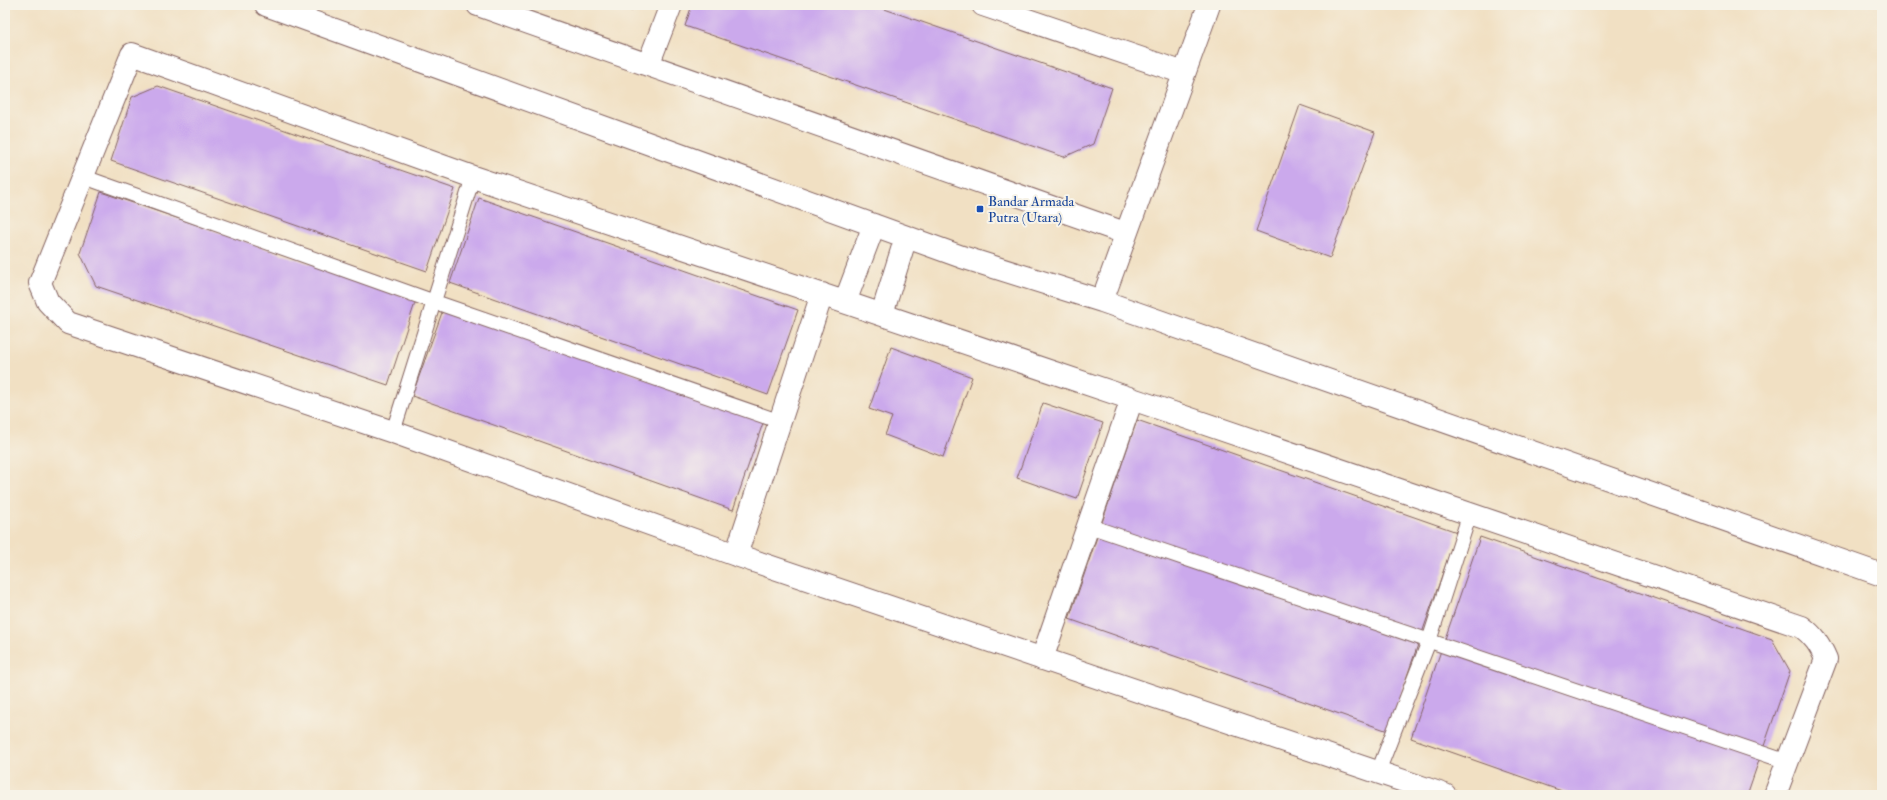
<svg xmlns="http://www.w3.org/2000/svg" width="1887" height="800" font-family="'IM FELL Double Pica',serif">
<style>
.building{fill:#cba9ec}
.lines{fill:none;stroke-linecap:round;stroke-linejoin:round}
.service-casing{stroke:#846360;stroke-width:16}
.minor-casing{stroke:#846360;stroke-width:24}
.service{stroke:#fff;stroke-width:14}
.minor{stroke:#fff;stroke-width:22}
.transit-dot{fill:#1a4fb4;stroke:#f7f3e8;stroke-width:1.5}
.labels{text-anchor:middle;dominant-baseline:central;stroke-width:4;stroke-linejoin:round;paint-order:stroke}
.transit-label{font-size:14px;fill:#164399;stroke:#f7f3e8;text-anchor:start}
</style>
<rect width="100%" height="100%" fill="#f7f3e8"/>
<filter id="ink" filterUnits="userSpaceOnUse"><feTurbulence type="fractalNoise" baseFrequency=".025" numOctaves="2"/><feDisplacementMap in="SourceGraphic" scale="8" xChannelSelector="R" yChannelSelector="G"/><feConvolveMatrix kernelMatrix="1 2 1 2 8 2 1 2 1" color-interpolation-filters="sRGB"/></filter>
<filter id="wash" filterUnits="userSpaceOnUse"><feTurbulence type="fractalNoise" baseFrequency=".012" numOctaves="4" result="noise"/><feDisplacementMap in="SourceGraphic" scale="16" xChannelSelector="R" yChannelSelector="G"/><feGaussianBlur stdDeviation="0.9" result="paint"/><feColorMatrix in="noise" values="0 0 0 0 0 0 0 0 0 0 0 0 0 0 0 0 0 1.4 0 .05"/><feComposite in="paint" operator="in"/></filter>
<g filter="url(#wash)">
<rect width="100%" height="100%" fill="#f1e0c3"/>
<g id="blocks">
<path class="building" d="M616 5H634L632 11Z
M692 5H873L1112 88 1093 144 1064 157 685 26Z
M158 86 455 189 427 271 111 161 132 97Z
M1300 105 1375 132 1330 258 1256 231Z
M101 192 416 300 388 385 96 286 80 253Z
M479 198 798 310 768 395 450 283Z
M444 307 764 420 733 510 412 396Z
M891 347 972 377 943 457 885 435 892 417 869 409Z
M1043 403 1103 423 1077 499 1017 478Z
M1137 420 1457 532 1388 731 1069 619Z
M1480 537 1772 639 1790 671 1747 795H1573L1411 738Z"/>
</g>
</g>
<g filter="url(#ink)">
<use href="#blocks" fill-opacity="0" stroke="#846360" stroke-width="1"/>
<g class="lines">
<g class="service-casing">
<path id="service" d="M84 177 435 302 781 422
M393 432 473 177
M1089 526 1788 762
M1378 772 1429 641 1470 513"/>
</g>
<g class="minor-casing">
<path id="minor" d="M266 5 962 257 1102 301 1882 575
M478 5 1125 233
M983 5 1184 73
M648 65 671 5
M1102 301 1209 5
M845 302 874 225
M882 314 906 237
M736 555 822 294
M1042 659 1132 399
M1445 795 736 555 393 432 68 323 48 302 40 283 132 54 473 177 1132 399 1802 627C1814 636 1820 645 1826 659L1775 795"/>
</g>
<use href="#service" class="service"/>
<use href="#minor" class="minor"/>
</g>
</g>
<rect class="transit-dot" x="976" y="205" width="8" height="8" rx="2"/>
<g class="labels">
<g class="transit-label">
<text x="988" y="201">Bandar Armada<tspan x="988" dy="16">Putra (Utara)</tspan></text>
</g>
</g>
<rect width="1887" height="800" fill="none" stroke="#f7f3e8" stroke-width="20"/>
</svg>
